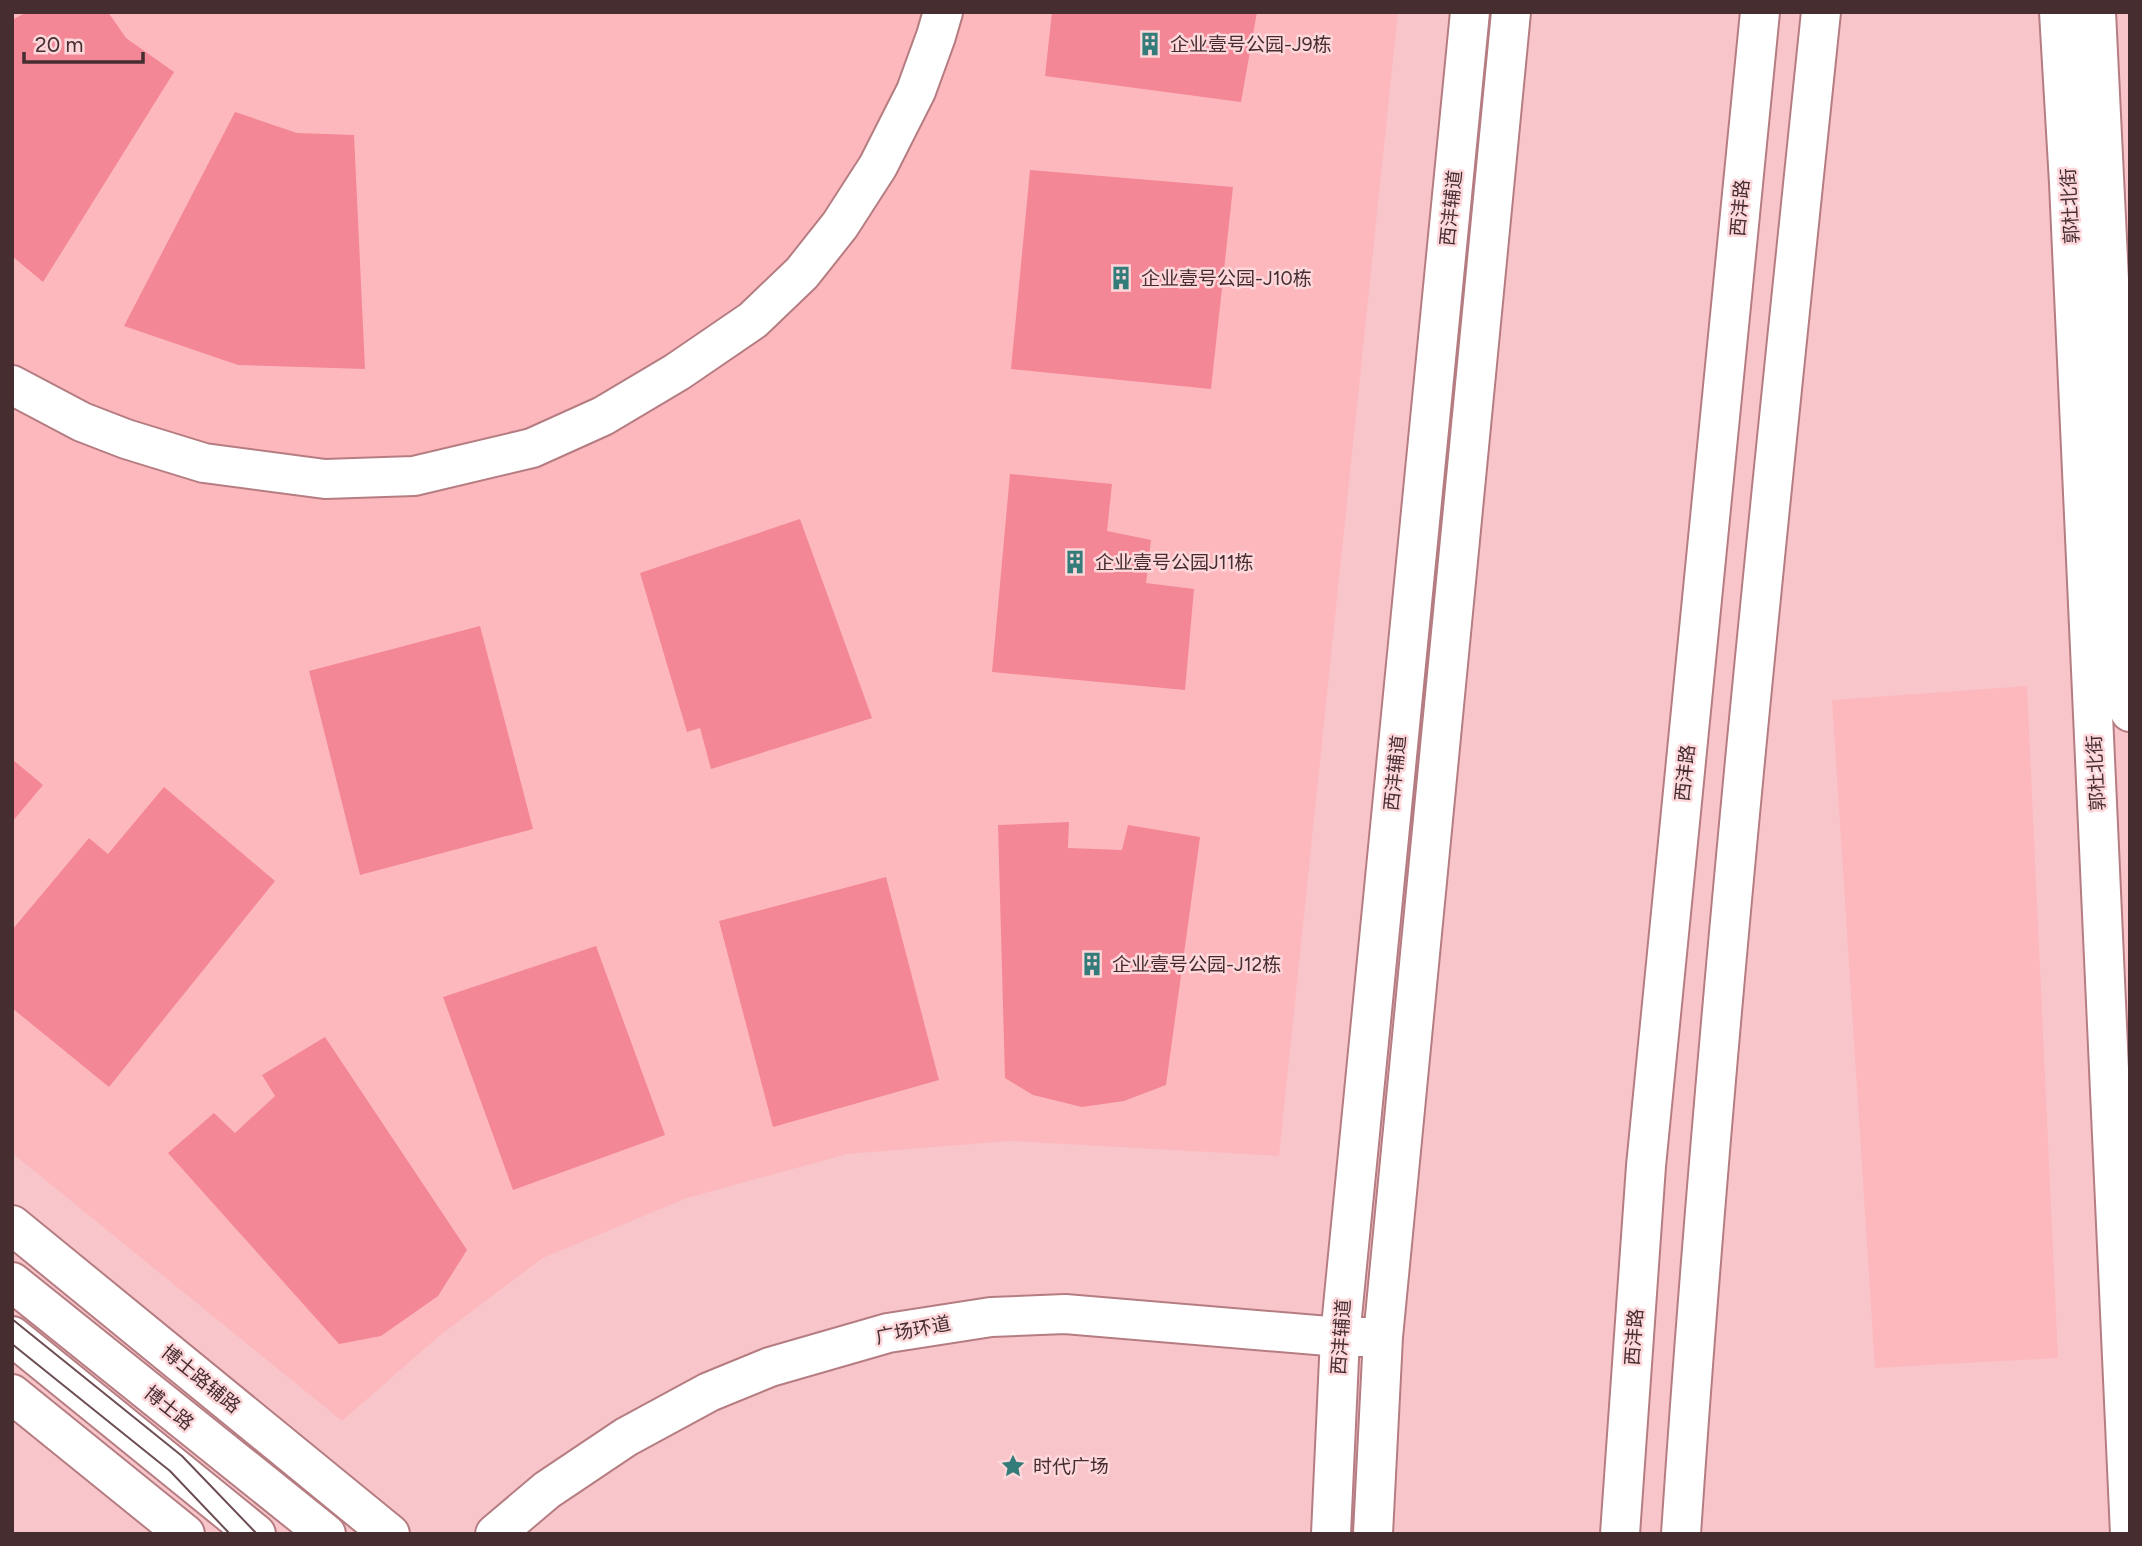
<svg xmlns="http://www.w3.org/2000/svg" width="2142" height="1546" font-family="Figtree,'Noto Sans SC',sans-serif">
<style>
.built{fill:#fdb8be}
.building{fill:#f38795}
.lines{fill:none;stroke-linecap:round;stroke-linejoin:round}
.street-casing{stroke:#b57d82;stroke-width:42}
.secondary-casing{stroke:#b57d82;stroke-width:42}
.highway-casing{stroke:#b57d82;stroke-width:42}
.street{stroke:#fff;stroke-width:38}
.secondary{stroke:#fff;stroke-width:38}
.highway{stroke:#fff;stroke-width:38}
.tram{stroke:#6c4e52;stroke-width:2}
.labels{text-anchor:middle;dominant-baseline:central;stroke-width:5;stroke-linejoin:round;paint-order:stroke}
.poi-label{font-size:19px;fill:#452d30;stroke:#fdd7da;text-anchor:start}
.street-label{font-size:19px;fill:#452d30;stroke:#fdd7da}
</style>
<rect width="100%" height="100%" fill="#f8c6ca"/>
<path class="built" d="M12 12H1398L1279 1156 1010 1141 847 1154 687 1198 543 1258 438 1337 342 1421 12 1153Z
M2027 686 2058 1358 1875 1368 1832 700Z"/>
<path class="building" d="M27 12H108L126 38 174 72 43 282 12 256V20Z
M1052 12H1257L1241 102 1045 76Z
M235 112 297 133 354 135 365 369 238 365 124 326Z
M1030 170 1233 187 1211 389 1011 369Z
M1010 474 1112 484 1107 531 1151 540 1146 583 1194 589 1185 690 992 672Z
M800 519 872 718 711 769 700 728 687 732 640 573Z
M480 626 533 829 360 875 309 671Z
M12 759 43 785 12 822Z
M164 787 275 881 109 1087 12 1008V930L89 838 108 854Z
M1069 822 1068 848 1122 850 1128 825 1200 837 1166 1085 1124 1101 1082 1107 1033 1095 1005 1078 998 825Z
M886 877 939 1080 773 1127 719 921Z
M596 946 665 1135 513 1190 443 997Z
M325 1037 467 1250 438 1296 381 1336 339 1344 168 1153 214 1113 235 1133 275 1096 262 1075Z"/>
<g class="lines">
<g class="street-casing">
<path id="street" d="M12 385 82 422 126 439 204 463 325 479 414 476 532 448 603 416 677 372 753 320 802 273 840 225 878 166 916 91 936 36 943 12
M12 1225 390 1534
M12 1394 185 1534"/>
</g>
<g class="secondary-casing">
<path id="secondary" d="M2059 12 2069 183 2130 1534
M2096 12 2130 712
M12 1282 326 1534
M12 1336 256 1534
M495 1534 547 1490 626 1437 709 1392 770 1367 888 1333 991 1317 1065 1314 1340 1337H1367
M1331 1534 1340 1337 1470 12
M1373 1534 1383 1337 1511 12"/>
</g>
<g class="highway-casing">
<path id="highway" d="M1620 1534 1646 1166 1760 12
M1681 1534C1715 1026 1768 519 1821 12"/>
</g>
<use href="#street" class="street"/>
<use href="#secondary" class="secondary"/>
<use href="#highway" class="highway"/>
<path class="tram" d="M12 1319 182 1456 257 1534
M12 1344 170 1471 230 1534"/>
</g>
<defs>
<g id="building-bare" transform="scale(1.89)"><path d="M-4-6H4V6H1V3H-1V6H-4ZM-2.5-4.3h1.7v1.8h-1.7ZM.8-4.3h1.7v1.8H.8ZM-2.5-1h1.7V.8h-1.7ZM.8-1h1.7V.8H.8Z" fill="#337c7a" stroke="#fdd7da" stroke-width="2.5" paint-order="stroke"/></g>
<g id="sight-bare" transform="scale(1.89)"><path d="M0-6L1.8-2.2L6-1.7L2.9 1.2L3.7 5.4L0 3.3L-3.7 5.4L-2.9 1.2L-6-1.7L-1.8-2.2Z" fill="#337c7a" stroke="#fdd7da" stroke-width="2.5" paint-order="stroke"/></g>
</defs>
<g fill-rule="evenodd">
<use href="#building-bare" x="1150" y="44"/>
<use href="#building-bare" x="1121" y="278"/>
<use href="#building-bare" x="1075" y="562"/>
<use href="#building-bare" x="1092" y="964"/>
<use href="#sight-bare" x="1013" y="1466"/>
</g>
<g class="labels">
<g class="poi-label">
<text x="1170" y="44">企业壹号公园-J9栋</text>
<text x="1141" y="278">企业壹号公园-J10栋</text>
<text x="1095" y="562">企业壹号公园J11栋</text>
<text x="1112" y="964">企业壹号公园-J12栋</text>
<text x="1033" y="1466">时代广场</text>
</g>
<g class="street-label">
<text transform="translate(2070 206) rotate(-93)">郭杜北街</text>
<text transform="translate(1451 208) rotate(-84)">西沣辅道</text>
<text transform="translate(1740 208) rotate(-85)">西沣路</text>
<text transform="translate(1395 773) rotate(-84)">西沣辅道</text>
<text transform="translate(1685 773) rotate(-84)">西沣路</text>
<text transform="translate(2096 773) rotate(-93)">郭杜北街</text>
<text transform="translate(913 1330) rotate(-11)">广场环道</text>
<text transform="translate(1341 1337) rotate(-86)">西沣辅道</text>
<text transform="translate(1634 1337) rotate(-86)">西沣路</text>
<text transform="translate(201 1379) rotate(39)">博士路辅路</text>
<text transform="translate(169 1408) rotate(39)">博士路</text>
</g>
</g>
<rect width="2142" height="1546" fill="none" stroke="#452d30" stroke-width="28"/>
<path d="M24 52v10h119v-10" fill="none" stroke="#452d30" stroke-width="3.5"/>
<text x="35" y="52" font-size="21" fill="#452d30" stroke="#fdd7da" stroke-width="5" paint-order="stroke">20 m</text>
</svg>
